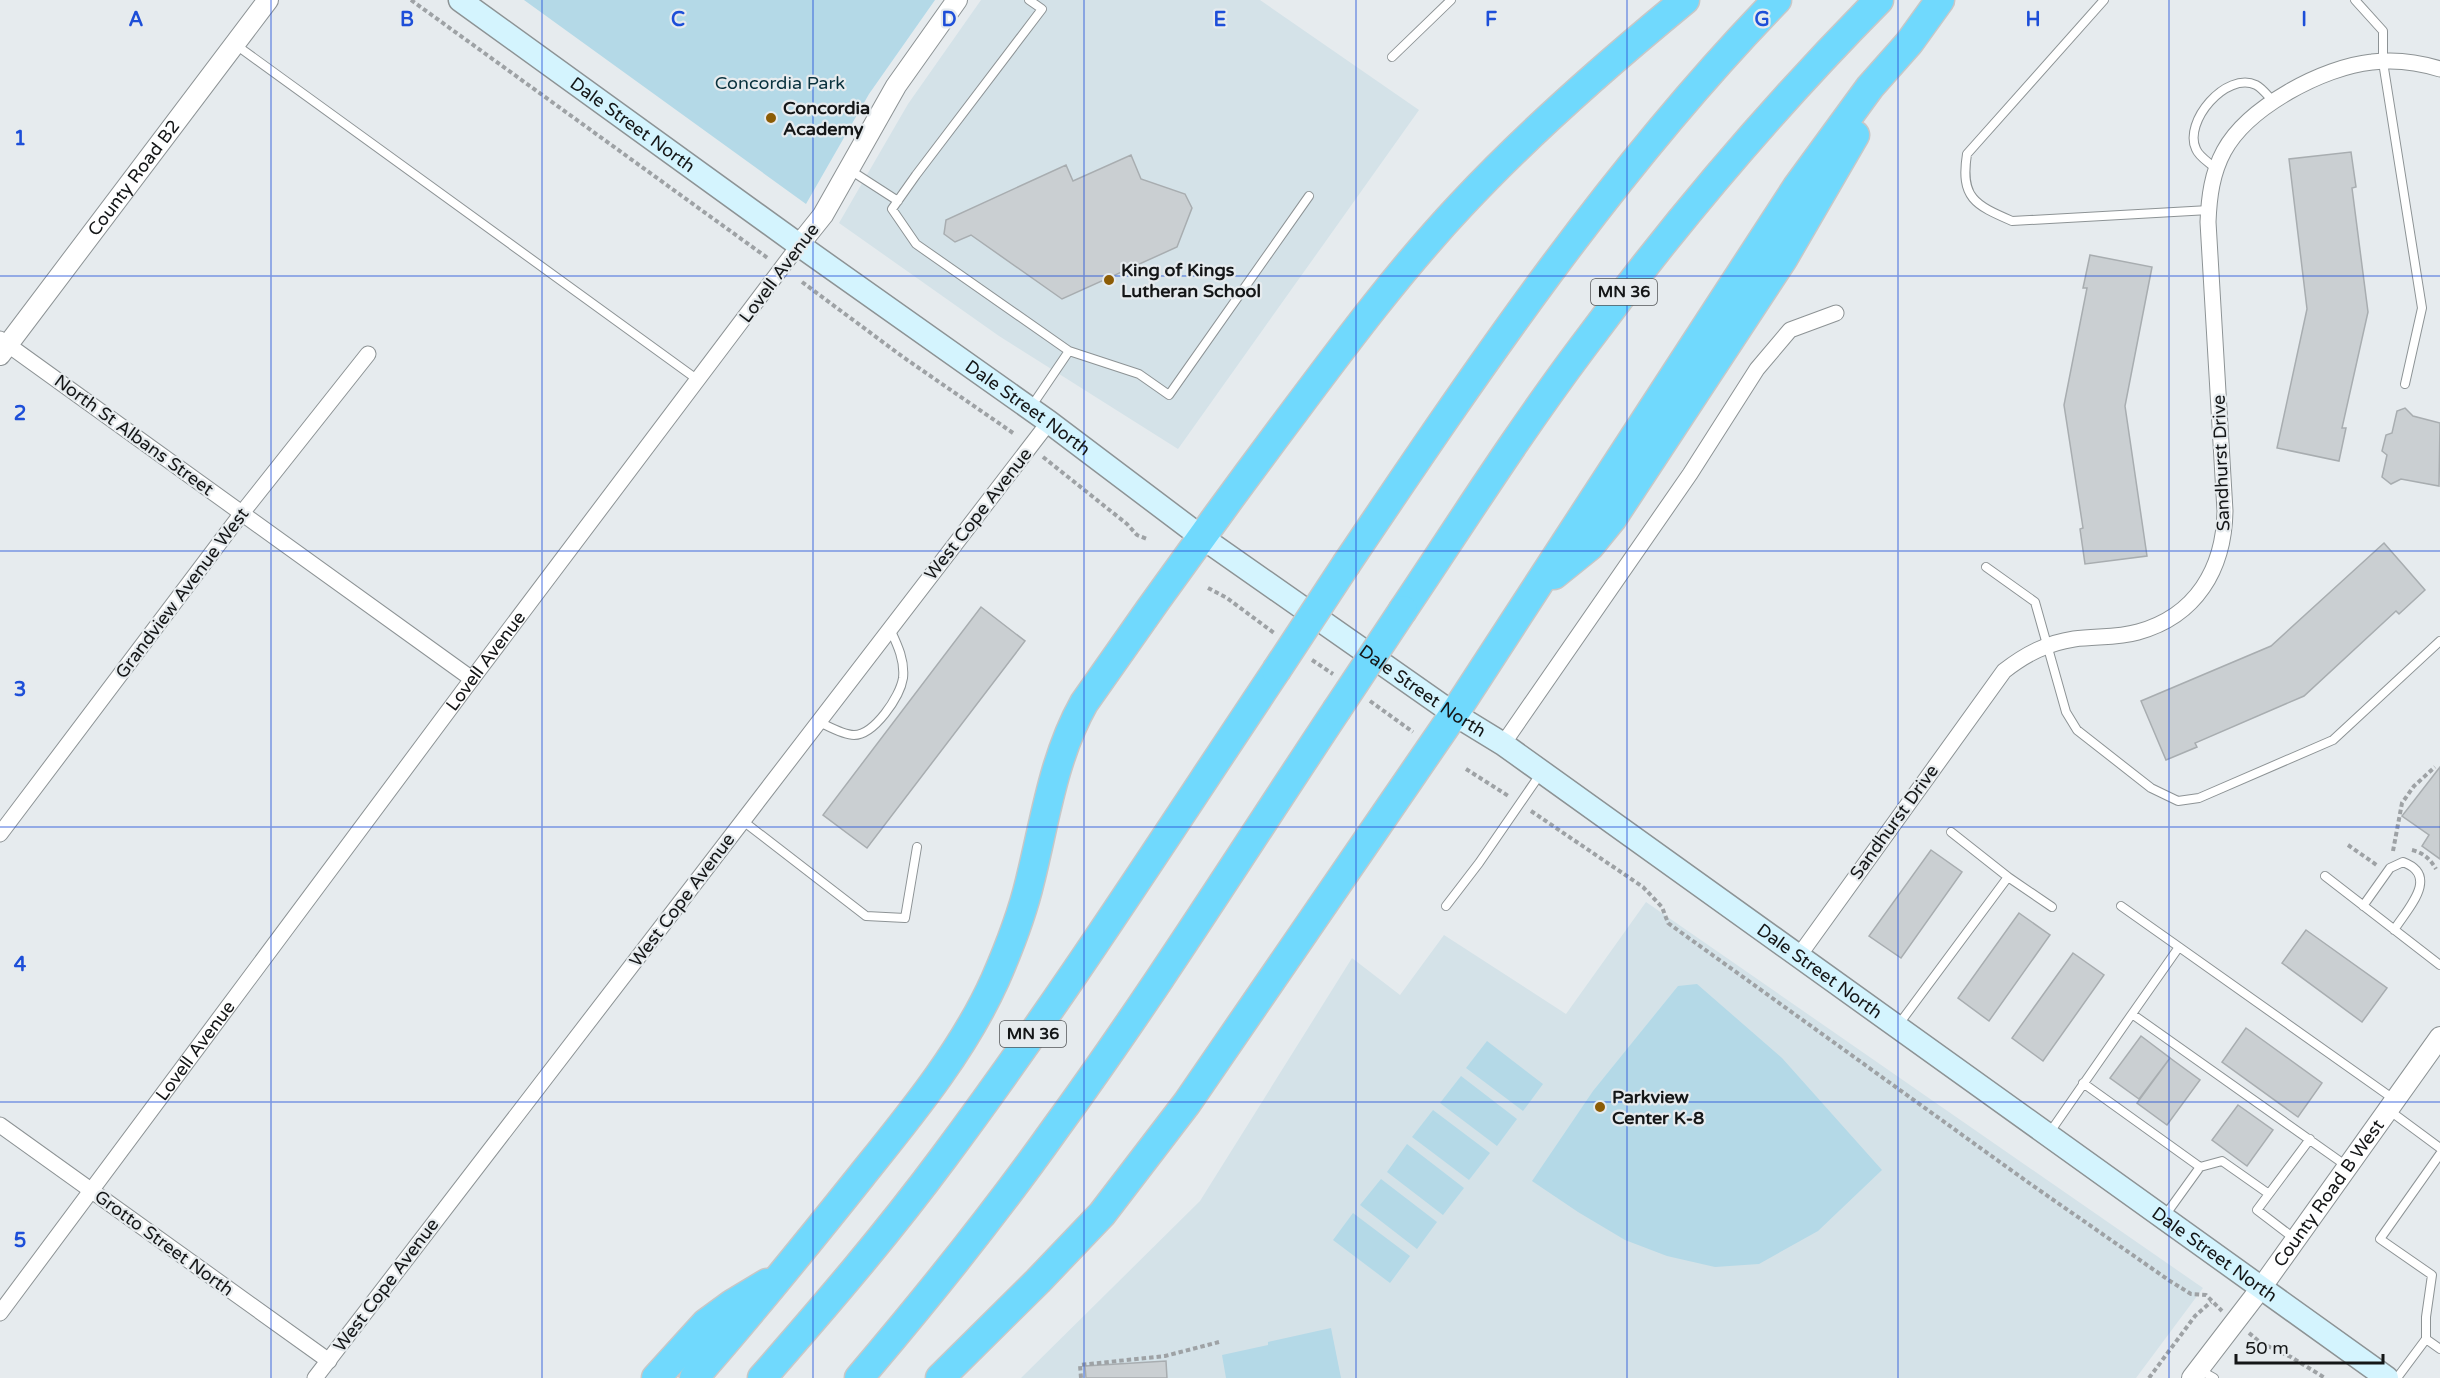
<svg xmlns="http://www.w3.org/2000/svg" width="2440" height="1378" font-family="'Varela Round',sans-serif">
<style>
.built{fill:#d4e2e8}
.green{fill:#b4d9e7}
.building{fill:#cacfd2;stroke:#a8adb0;stroke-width:1.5}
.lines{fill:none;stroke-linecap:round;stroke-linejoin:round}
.service-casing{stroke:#8d9395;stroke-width:10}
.minor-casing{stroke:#8d9395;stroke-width:17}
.tertiary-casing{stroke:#8d9395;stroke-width:22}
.secondary-casing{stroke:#8d9395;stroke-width:25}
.motorway-casing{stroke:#c7c7c7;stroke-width:31}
.path{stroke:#9ea2a5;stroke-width:4;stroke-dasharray:4.5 3;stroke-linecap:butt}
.service{stroke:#fff;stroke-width:8}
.minor{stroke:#fff;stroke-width:15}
.tertiary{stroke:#fff;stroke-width:20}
.secondary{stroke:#d4f4fe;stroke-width:22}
.motorway{stroke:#70d9fd;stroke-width:28}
.motorway-bridge-casing{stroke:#c7c7c7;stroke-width:31;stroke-linecap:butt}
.motorway-bridge{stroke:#70d9fd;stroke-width:28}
.grid{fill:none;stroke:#1d4ed8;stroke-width:1.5;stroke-opacity:0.55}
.poi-dot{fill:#8c5c05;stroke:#e6ebee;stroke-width:2}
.labels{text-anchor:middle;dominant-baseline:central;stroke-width:4.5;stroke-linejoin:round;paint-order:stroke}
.shield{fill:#e6ebee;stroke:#535658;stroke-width:1.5}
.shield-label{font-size:16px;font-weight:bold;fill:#141617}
.park-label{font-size:18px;fill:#09313d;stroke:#e6ebee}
.poi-label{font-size:18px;font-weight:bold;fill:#141617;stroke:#e6ebee;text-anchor:start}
.street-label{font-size:18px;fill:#141617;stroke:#e6ebee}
.grid-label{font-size:20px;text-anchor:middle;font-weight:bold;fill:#1d4ed8;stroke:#e6ebee;stroke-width:4.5;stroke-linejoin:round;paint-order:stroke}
</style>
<rect width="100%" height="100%" fill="#e6ebee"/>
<path class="built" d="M981 0H1260L1419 110 1178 449 999 336 839 223 908 104Z
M1646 902 2203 1288 2136 1378H1021L1200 1201 1352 958 1400 995 1444 935 1566 1014Z"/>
<path class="green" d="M524 0H935L869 94 806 204Z
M1697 984 1782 1058 1882 1170 1818 1231 1759 1264 1715 1267 1667 1256 1625 1240 1578 1212 1532 1181 1593 1091 1678 986Z
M1487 1041 1543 1084 1523 1111 1466 1068Z
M1461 1076 1517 1119 1497 1146 1440 1103Z
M1433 1110 1490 1153 1469 1180 1412 1137Z
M1407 1144 1464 1188 1443 1215 1387 1172Z
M1381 1179 1437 1222 1417 1249 1360 1205Z
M1353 1213 1410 1256 1390 1283 1333 1240Z
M1331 1328 1341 1378H1226L1222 1355 1268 1345V1342Z"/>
<path class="building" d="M2351 152 2356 187 2352 188 2368 312 2342 428H2346L2339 461 2277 448 2307 309 2289 159Z
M1131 155 1141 179 1185 194 1192 208 1177 247 1062 299 971 235 955 242 944 234 946 220 1066 165 1073 181Z
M2090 255 2152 267 2125 406 2147 556 2085 564 2080 529 2083 528 2064 405 2087 288H2083Z
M2405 408 2413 416 2440 423 2439 486 2401 479 2391 484 2382 477 2387 455 2382 451 2386 435 2392 433 2397 411Z
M2384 543 2425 590 2399 614 2396 611 2304 696 2195 743 2197 747 2166 760 2141 701 2271 646Z
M981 607 1025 641 867 848 823 815Z
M2440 767V859L2422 846 2429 835 2402 816Z
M1931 850 1962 872 1901 958 1869 936Z
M2019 913 2050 935 1989 1021 1958 998Z
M2306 930 2387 988 2362 1022 2282 963Z
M2073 953 2104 975 2043 1061 2012 1038Z
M2246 1028 2322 1083 2298 1117 2222 1062Z
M2141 1036 2170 1058 2139 1099 2110 1078Z
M2170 1058 2200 1080 2167 1125 2137 1103Z
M2238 1105 2273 1130 2247 1166 2212 1140Z
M1166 1361 1167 1378H1086L1085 1366Z"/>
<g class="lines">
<g class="service-casing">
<path id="service" d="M1029 0 1042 9 916 175 892 209 916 244 1069 351 1139 374 1169 395 1309 196
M2104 0 1967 154C1960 198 1975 205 2012 221L2209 210
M2355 0 2383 31V62L2422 308 2405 384
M236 45 698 380
M1392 57 1451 0
M2216 169C2210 163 2199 157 2196 149 2183 122 2226 71 2256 85 2262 88 2268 96 2273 101
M850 170 898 201
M1031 407 1069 351
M1986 567 2035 602 2066 712 2077 730 2151 788 2178 801 2199 798 2333 740 2440 641
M819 722C828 726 843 735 854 735 874 735 900 697 903 678 905 660 897 644 890 629
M743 821 866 916 905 918 917 847
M1951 832 2008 877 2052 907
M2325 876 2440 965
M1446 906 1479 863 1541 773
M2121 906 2179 947
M2363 906 2390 868 2403 862C2440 876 2408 908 2394 930
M2132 1014 2179 947 2395 1100
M1899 1024 2008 877
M2083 1083 2200 1167 2164 1217
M2390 1111 2440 1148
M2050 1132 2132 1014 2348 1167
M2200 1167 2222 1161 2269 1194
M2295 1239 2257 1210 2310 1139
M2426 1339 2440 1349
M2200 1370 2214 1378
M2397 1378 2426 1339V1317L2432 1275 2380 1239 2440 1154"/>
</g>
<g class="minor-casing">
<g id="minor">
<path d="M0 339 472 679"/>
<path d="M1503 744 1690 474 1757 369 1790 330 1836 313"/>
<path d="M0 834 242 513 368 354"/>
<path d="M1798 957 2004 671C2026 654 2047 643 2074 639 2096 636 2118 638 2138 632 2196 616 2224 569 2225 511L2208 222C2209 197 2212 173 2224 151 2248 107 2323 67 2372 62 2396 59 2418 62 2440 69"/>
<path d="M0 1125 329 1361"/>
<path id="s1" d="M0 1313 472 679 799 245"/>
<path d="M315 1378 1049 422"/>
</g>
</g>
<g class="tertiary-casing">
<g id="tertiary">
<path d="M799 245 823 215 896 86 957 0"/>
<path id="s2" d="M0 355 268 0"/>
<path id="s3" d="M2192 1378 2261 1288 2440 1037"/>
</g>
</g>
<g class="secondary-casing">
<g id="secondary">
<path id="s4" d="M460 0 799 245 1049 422 1200 536 1454 714 1503 744 2387 1378"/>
</g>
</g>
<g class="motorway-casing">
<path id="motorway" d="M1347 563C1479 367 1612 170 1777 0
M1554 575 1590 546 1612 519 1783 259 1855 135
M1403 610C1462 522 1519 432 1582 348 1673 225 1771 109 1879 0
M656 1378 706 1323 732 1304 767 1283
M694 1378C752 1312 807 1244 862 1175 911 1114 963 1051 995 980 1009 948 1022 915 1030 881 1045 821 1053 758 1084 703 1152 605 1222 508 1294 412 1347 341 1400 270 1461 205 1530 131 1607 64 1685 0
M762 1378C825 1306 887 1234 944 1157 1061 1000 1167 834 1276 671
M859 1378C927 1298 994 1215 1055 1129 1154 993 1243 851 1336 711
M940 1378 1038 1281 1102 1214 1187 1103 1454 714 1797 187 1870 87 1909 43 1940 0"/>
</g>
<path class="path" d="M411 0 769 259
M802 282 903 357 1013 433
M1043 457 1127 524 1137 535 1147 539
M1208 588 1227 598 1274 633
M1312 660 1333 674
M1370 701 1413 732
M1466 769 1510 797
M1531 811 1643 887 1662 907 1668 923 2029 1183 2170 1281 2191 1294 2206 1295 2222 1311
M2348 845 2378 866
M2412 850C2424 853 2430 859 2436 869
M2393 851 2402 803 2414 786 2435 767
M2249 1333 2261 1343 2291 1357 2325 1378
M1081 1378 1080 1365 1165 1356 1219 1342
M2149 1378 2195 1316 2211 1302"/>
<use href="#service" class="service"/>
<use href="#minor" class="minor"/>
<use href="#tertiary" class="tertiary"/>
<use href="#secondary" class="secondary"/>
<use href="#motorway" class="motorway"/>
<g class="motorway-bridge-casing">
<path id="motorway-bridge" d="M1276 671 1347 563
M1336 711 1403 610"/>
</g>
<use href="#motorway-bridge" class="motorway-bridge"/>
</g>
<path class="grid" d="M271 0V1378M542 0V1378M813 0V1378M1084 0V1378M1356 0V1378M1627 0V1378M1898 0V1378M2169 0V1378M0 276H2440M0 551H2440M0 827H2440M0 1102H2440"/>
<g class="poi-dot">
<circle cx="771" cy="118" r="6"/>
<circle cx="1109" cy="280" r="6"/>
<circle cx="1600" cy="1107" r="6"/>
</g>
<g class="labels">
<g class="shield">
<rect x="1591" y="279" width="66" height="26" rx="4.5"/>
<rect x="1000" y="1021" width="66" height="26" rx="4.5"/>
</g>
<g class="shield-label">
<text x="1624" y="292">MN 36</text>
<text x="1033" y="1034">MN 36</text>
</g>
<g class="park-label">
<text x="780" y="83">Concordia Park</text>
</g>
<g class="poi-label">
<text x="783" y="108">Concordia<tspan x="783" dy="21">Academy</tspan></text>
<text x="1121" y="270">King of Kings<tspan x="1121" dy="21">Lutheran School</tspan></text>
<text x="1612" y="1097">Parkview<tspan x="1612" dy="21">Center K-8</tspan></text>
</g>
<g class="street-label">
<text stroke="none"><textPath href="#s4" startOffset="213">Dale Street North</textPath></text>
<text stroke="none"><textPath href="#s2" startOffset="222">County Road B2</textPath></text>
<text transform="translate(779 273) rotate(-53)">Lovell Avenue</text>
<text stroke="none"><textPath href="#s4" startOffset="699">Dale Street North</textPath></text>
<text transform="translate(134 435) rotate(36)">North St Albans Street</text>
<text transform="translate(2221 463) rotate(-92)">Sandhurst Drive</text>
<text transform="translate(978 514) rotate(-52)">West Cope Avenue</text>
<text transform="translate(182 593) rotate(-53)">Grandview Avenue West</text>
<text stroke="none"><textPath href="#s1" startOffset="813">Lovell Avenue</textPath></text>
<text stroke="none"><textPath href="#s4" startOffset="1185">Dale Street North</textPath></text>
<text transform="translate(1894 822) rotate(-54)">Sandhurst Drive</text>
<text transform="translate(682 900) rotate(-53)">West Cope Avenue</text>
<text stroke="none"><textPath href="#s4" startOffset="1671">Dale Street North</textPath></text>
<text stroke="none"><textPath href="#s1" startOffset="327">Lovell Avenue</textPath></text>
<text stroke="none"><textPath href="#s3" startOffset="230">County Road B West</textPath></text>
<text transform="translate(164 1243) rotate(36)">Grotto Street North</text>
<text stroke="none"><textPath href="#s4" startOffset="2157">Dale Street North</textPath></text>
<text transform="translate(386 1285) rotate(-53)">West Cope Avenue</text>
</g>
</g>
<g class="grid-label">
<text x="136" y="26">A</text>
<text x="407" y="26">B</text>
<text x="678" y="26">C</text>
<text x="949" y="26">D</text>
<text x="1220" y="26">E</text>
<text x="1491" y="26">F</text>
<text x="1762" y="26">G</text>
<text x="2033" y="26">H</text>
<text x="2304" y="26">I</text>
<text x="20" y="145">1</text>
<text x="20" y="420">2</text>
<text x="20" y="696">3</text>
<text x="20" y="971">4</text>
<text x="20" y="1247">5</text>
</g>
<path d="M2236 1354v9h147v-9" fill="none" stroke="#141617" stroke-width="3"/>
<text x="2245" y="1354" font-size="18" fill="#141617" stroke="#e6ebee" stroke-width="4.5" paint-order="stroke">50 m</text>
</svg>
